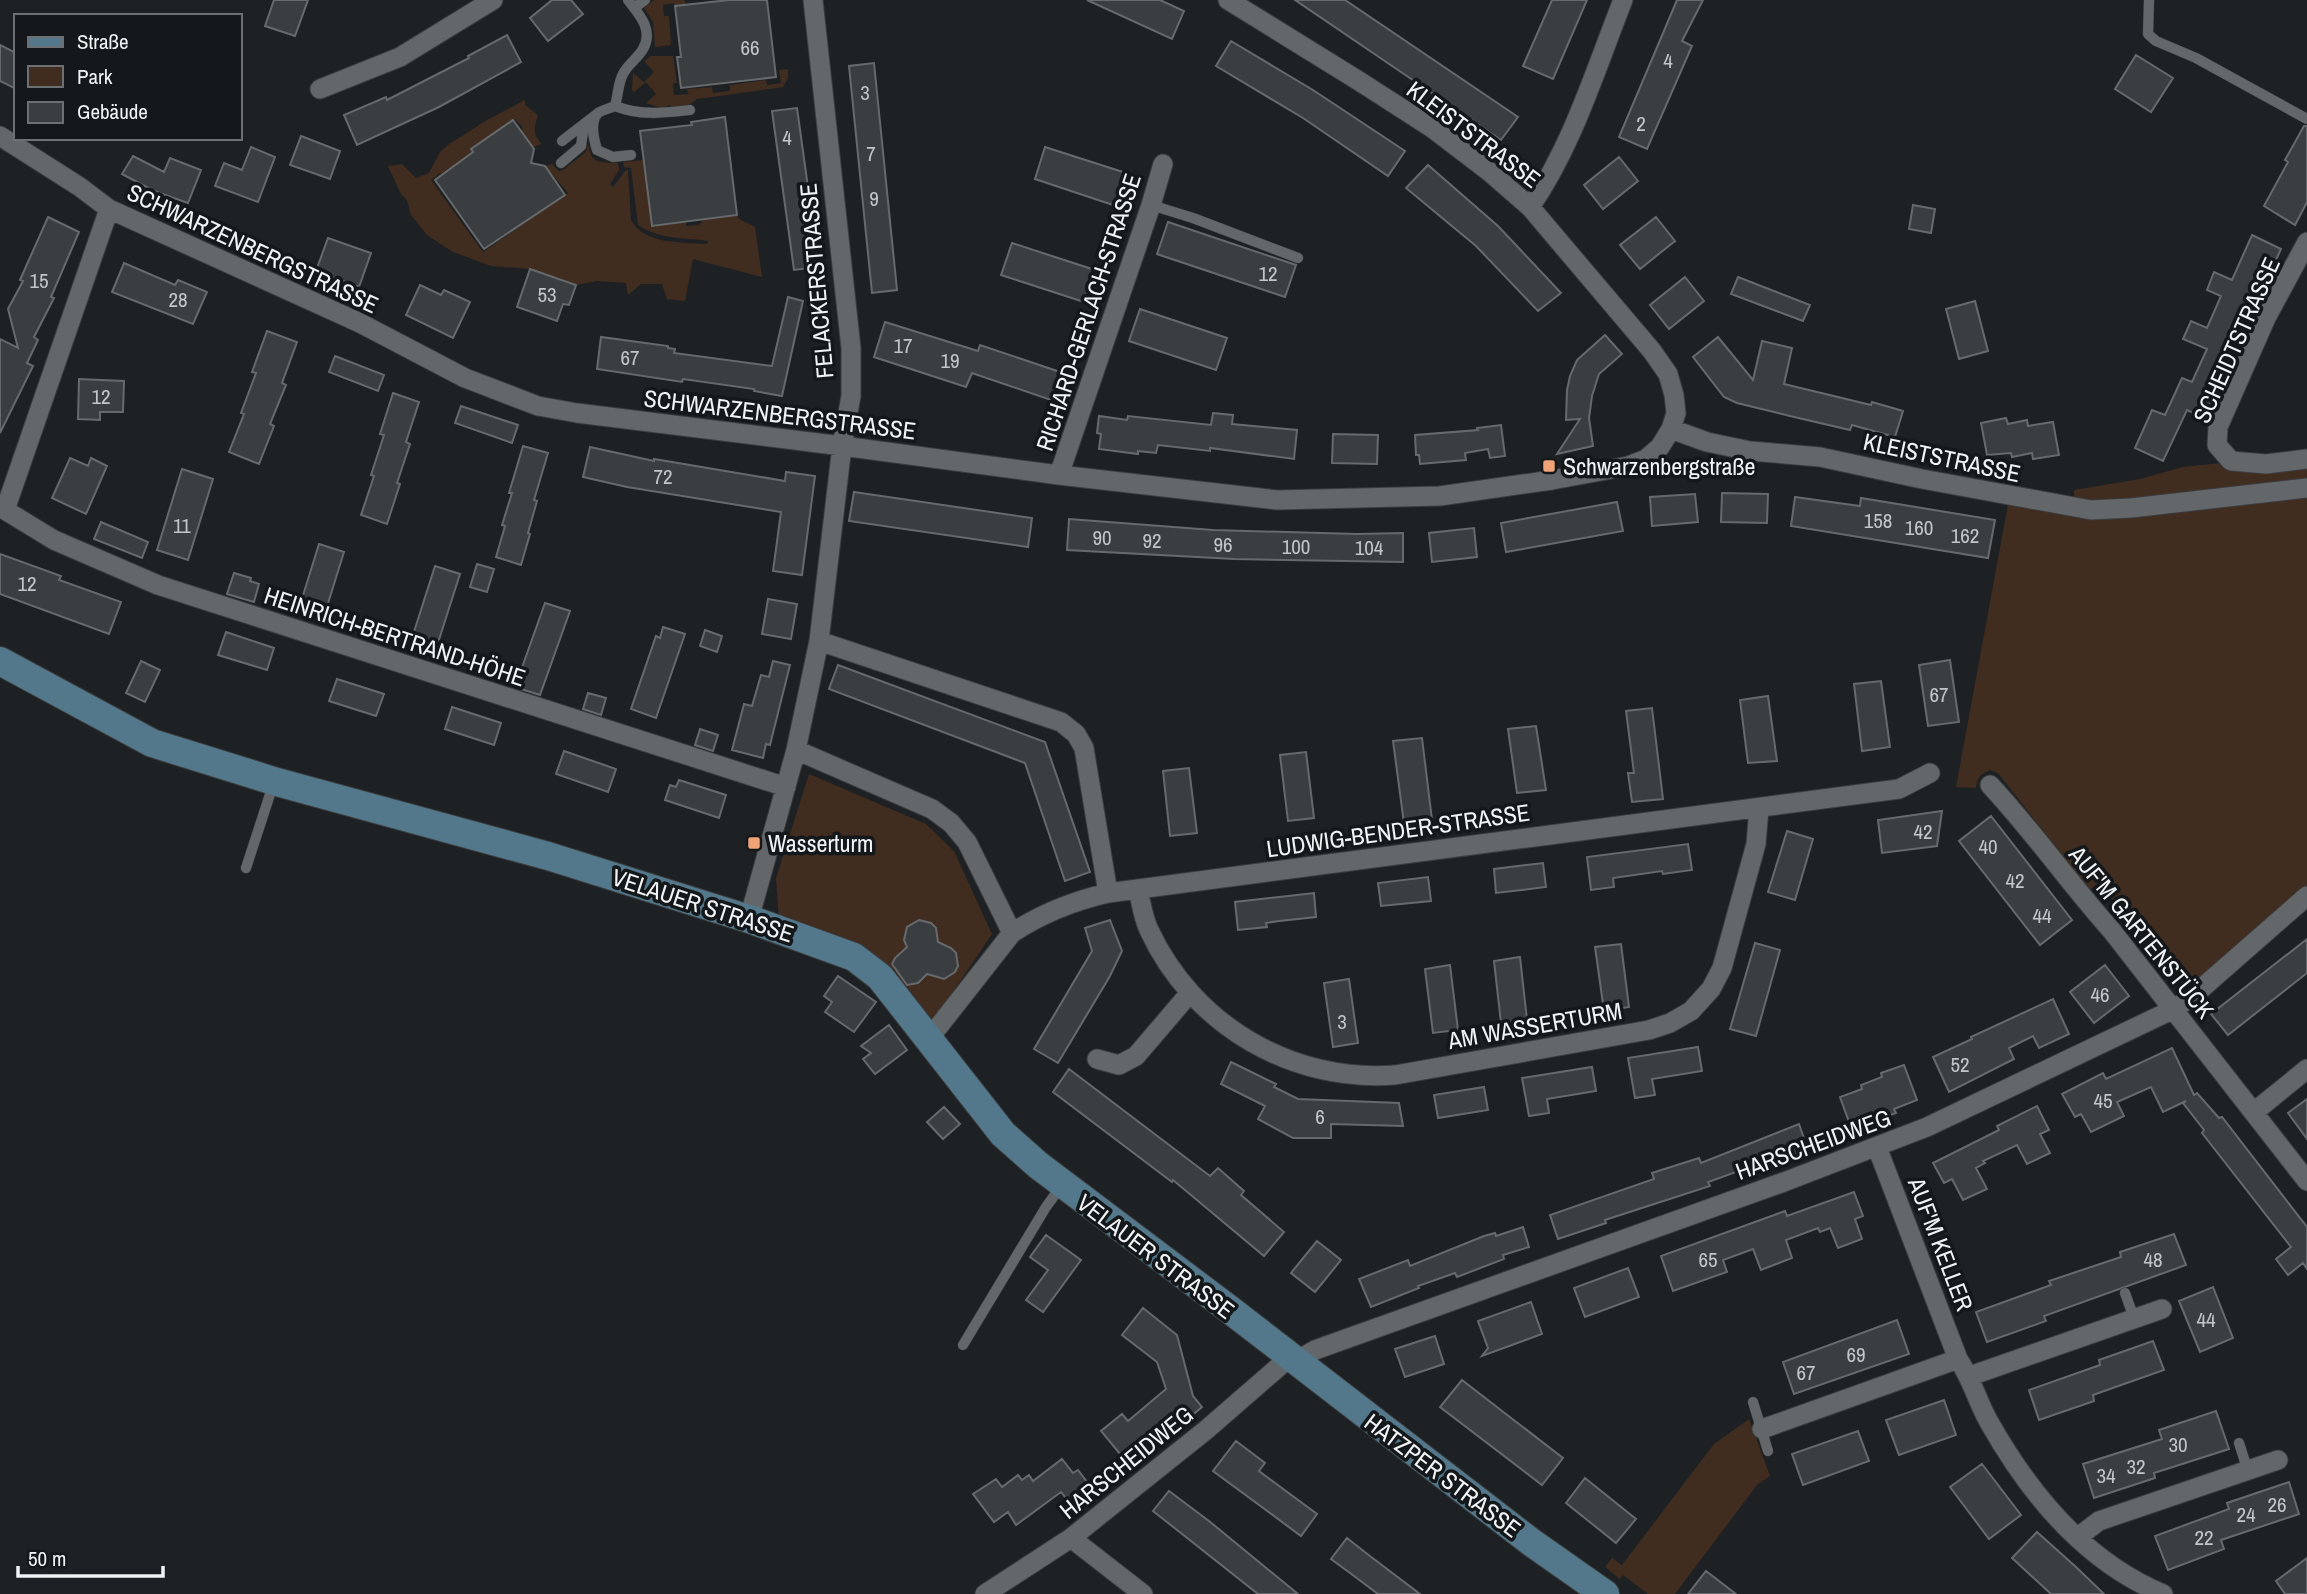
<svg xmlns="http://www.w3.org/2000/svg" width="2307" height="1594" font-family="'Archivo Narrow',sans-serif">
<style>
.green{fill:#412c20}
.building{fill:#3a3e40;stroke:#666a6d;stroke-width:2}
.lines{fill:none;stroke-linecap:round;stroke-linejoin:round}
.service-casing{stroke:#3b3d3f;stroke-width:11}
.minor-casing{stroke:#3b3d3f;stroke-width:21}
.secondary-casing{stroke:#3b3d3f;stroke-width:30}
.service{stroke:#63676a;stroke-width:10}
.minor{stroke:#63676a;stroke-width:19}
.secondary{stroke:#53788b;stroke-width:28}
.poi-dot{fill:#efa377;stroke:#14181a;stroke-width:2.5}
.labels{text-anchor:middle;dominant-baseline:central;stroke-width:7;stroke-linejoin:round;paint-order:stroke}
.number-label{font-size:21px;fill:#c3c6c8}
.street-label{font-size:24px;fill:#f1f3f5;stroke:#14181a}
.poi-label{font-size:24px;fill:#f1f3f5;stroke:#14181a;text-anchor:start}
</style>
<rect width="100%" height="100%" fill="#1d2123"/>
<path class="green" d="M654 0H684L687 5 675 6 674 3 663 5 664 16H669L671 45 655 47 653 22 644 8Z
M651 56H673L677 83H673L674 95 688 94 687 89 712 87 713 93 730 91V85L765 80 768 85 781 83 779 70 788 69V78L783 87 697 99 689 105 674 108 669 105 662 108 646 103 656 94 646 82 634 92 632 90 633 73 644 82 654 72 644 61Z
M525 100V105L538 115C534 127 532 134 542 144L533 147 520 130 523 128 515 119 443 174 441 173 431 180 483 252 568 193 545 166 552 164 559 171 563 170 586 152 588 143C591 165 599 162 618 163L619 170 610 184 613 187 625 171 628 170 631 220C644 245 683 242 707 244L708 241C683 237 660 240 638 225L631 168 624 167 623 162 644 160 652 226 686 222V226L699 225 704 219 737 215 739 219 755 227 762 277 693 259 685 301 667 299 662 284H641L628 295 626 283 597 281 576 285 530 269 491 266 453 252 427 235 411 215 407 200 401 194 388 166 402 164 416 178 429 173 440 152 448 145 487 120Z
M2230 462 2307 464V481L2074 506V490L2140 479 2183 467Z
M2307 490V888L2182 992 2107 893 2088 888 1998 773 1990 770C1980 774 1977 778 1976 788L1956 787 2009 499 2039 504Z
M809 774 926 824 954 851 992 934 931 1024 779 919 776 878Z
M1749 1419 1770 1476 1757 1485 1675 1594H1648L1623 1575 1620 1579 1605 1567 1612 1558 1622 1565 1714 1444Z"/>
<path class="building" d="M274 0H308L295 36 265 26Z
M552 0H571L583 14 548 41 530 18Z
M729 0H767L776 77 681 88 677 57H681L675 6Z
M1087 0H1160L1184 11 1172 39Z
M1295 0H1345L1518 117 1501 140Z
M1552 0H1587L1553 79 1523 66Z
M1677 0H1703L1682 41 1692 46 1647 149 1619 137Z
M507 35 521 62 439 107 357 145 344 115 386 97 387 100 469 58 468 56Z
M1231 41 1313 90 1405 151 1388 176 1303 118 1216 66Z
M0 45 16 53V89L0 81Z
M2136 55 2173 78 2151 112 2115 89Z
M874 63 897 290 872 293 849 66Z
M797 108 819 267 794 270 772 111Z
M725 117 737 215 652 226 640 131 692 125 691 122Z
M513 120 534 149 531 163 545 166 565 195 484 249 435 180 473 152 471 149Z
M2304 126H2307V202L2295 225 2264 206 2288 162 2285 160Z
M301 136 340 151 330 179 290 165Z
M251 147 275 157 258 202 215 186 224 163 242 170Z
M1045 147 1129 174 1119 207 1035 179Z
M133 156 164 172 170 158 201 170 188 203 154 191 122 174Z
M1619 157 1638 181 1603 209 1584 185Z
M1428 165 1498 226 1561 293 1538 311 1476 246 1406 188Z
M1913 205 1935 209 1931 233 1909 229Z
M48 217 79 232 51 297 54 298 34 337 38 340 27 363 33 366 0 433V339L18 348 8 309 23 281 20 280Z
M1656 217 1675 241 1640 269 1620 245Z
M1168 222 1296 265 1285 297 1157 254Z
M2252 235 2281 249 2203 418 2187 410 2163 461 2135 448 2152 410 2165 415 2182 378 2192 382 2207 349 2183 339 2191 321 2207 328 2221 296 2207 290 2214 272 2232 280Z
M328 238 371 253 359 287 316 271Z
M1012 243 1098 271 1087 303 1001 275Z
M124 263 175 285 178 280 207 292 193 324 112 292Z
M530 269 576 285 569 305 563 304 557 321 517 307Z
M1685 277 1704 301 1669 329 1650 305Z
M1738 277 1810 305 1803 321 1731 294Z
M420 285 441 295 444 290 470 302 453 338 406 315Z
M788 297 803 301 782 396 754 391V389L683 379 682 382 597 369 601 337 668 346V348L675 349 674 353 772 366Z
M1975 301 1988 351 1959 359 1946 309Z
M1140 309 1227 338 1216 370 1129 341Z
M885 322 978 351 980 345 1063 373 1054 401 972 373 966 387 874 357Z
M267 331 297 342 282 383 286 385 270 424 274 426 259 464 229 452 244 414 241 413 256 373 252 372Z
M1605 335 1622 354 1599 374 1592 396 1589 418 1593 446 1557 454 1580 419 1566 420 1567 390 1570 376 1577 360Z
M1718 337 1753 380 1762 341 1792 348 1784 384 1871 405 1872 402 1903 411 1895 437 1852 425 1850 430 1790 416 1737 403 1724 397 1693 357Z
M335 356 384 375 378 391 329 372Z
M79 379 124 381 123 412H100V420L78 419Z
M393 393 419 402 406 442 410 444 397 483 400 484 387 524 361 515 374 476 371 475 384 435 380 434Z
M461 406 518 425 512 443 455 423Z
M1213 413 1233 415 1232 424 1297 430 1294 459 1210 448V451L1158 445 1156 453 1138 451V454L1099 449 1101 434 1097 433 1099 416 1127 420 1128 416 1211 425Z
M2006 418 2008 424 2027 420 2028 426 2053 422 2059 455 2033 459 2032 453 2012 457 2011 453 1987 455 1981 423Z
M1501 425 1505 456 1490 458 1488 449 1465 453 1466 460 1420 464 1419 455H1416L1415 435 1478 430 1477 428Z
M1333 434 1378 435 1377 464 1332 463Z
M523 446 548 453 534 500 537 501 528 533 530 534 521 565 496 557 505 526 502 525 512 493H509Z
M590 447 654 461V459L785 481 786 472 815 476 802 575 773 571 781 512 627 487 583 477Z
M70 458 88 466 91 458 107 466 86 514 52 498Z
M182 469 213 479 188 560 157 550Z
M854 492 1032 518 1028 547 849 521Z
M1722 493 1768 494 1767 523 1721 522Z
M1695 494 1698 522 1652 526 1650 497Z
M1795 497 1860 506 1861 498 1995 520 1988 558 1791 526Z
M1617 502 1623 531 1506 552 1501 523Z
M1069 519 1213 530 1357 534 1403 533V562L1234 559 1067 550Z
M101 522 148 542 142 558 94 539Z
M1474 528 1477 557 1432 562 1429 533Z
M319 544 344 552 325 613 300 605Z
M0 554 61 576 59 580 121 602 109 634 0 594Z
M477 564 494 569 487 592 470 587Z
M435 566 460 574 437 646 412 638Z
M234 573 251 578 250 581 259 584 254 602 227 594Z
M768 599 797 604 791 639 762 634Z
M545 603 570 611 540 695 521 689 526 675 520 673Z
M663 627 685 634 656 718 631 709 656 636 660 638Z
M705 630 722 636 717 652 700 646Z
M226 632 274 648 267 670 218 655Z
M1950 660 1959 722 1928 726 1919 665Z
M141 661 160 670 145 702 126 693Z
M773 661 790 665 770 745 766 744 763 758 732 750 744 704 752 706 761 675 769 677Z
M838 665 1045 742 1090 872 1065 881 1025 763 829 689Z
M337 679 384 694 376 716 329 701Z
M1881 681 1890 747 1862 751 1854 684Z
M588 693 606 698 601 715 583 709Z
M1768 696 1777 761 1748 763 1740 700Z
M452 707 501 723 494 745 445 729Z
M1652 708 1663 799 1632 802 1628 773H1634L1626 711Z
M1536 726 1546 790 1517 793 1508 729Z
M700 729 718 735 713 751 695 745Z
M1422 738 1433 828 1405 831 1393 741Z
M564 751 616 769 608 792 556 774Z
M1306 752 1314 818 1288 821 1280 755Z
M1189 768 1197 833 1170 836 1163 771Z
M679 780 726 795 719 818 665 800 670 785 676 787Z
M1942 811 1937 846 1882 853 1878 820Z
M1991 816 2072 920 2040 945 1959 841Z
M1787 831 1813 839 1795 900 1768 892Z
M1688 844 1692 870 1663 874 1662 871 1613 878 1614 887 1591 890 1587 857Z
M1543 863 1546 887 1496 893 1494 869Z
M1428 877 1431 901 1381 906 1378 883Z
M1314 893 1316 917 1279 921 1266 923 1267 927 1238 930 1235 902Z
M919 920 931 923 936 928 938 942 951 948 956 953 958 966 955 972 944 979 927 974 918 983 907 985 892 964 895 958 907 947 904 940 907 927Z
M1110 920 1122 951 1110 976 1058 1063 1034 1049 1092 951 1085 928Z
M2307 939V973L2228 1035 2211 1014Z
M1755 943 1780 950 1756 1036 1730 1029Z
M1621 944 1629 1007 1604 1011 1595 947Z
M1520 957 1527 1020 1501 1023 1494 961Z
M1450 965 1458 1030 1433 1033 1425 969Z
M2105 965 2129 996 2094 1023 2070 992Z
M838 976 876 1002 854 1032 825 1012 832 1002 824 996Z
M1349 979 1358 1043 1333 1047 1324 983Z
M2053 999 2069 1034 2039 1048 2033 1036 2009 1048 2014 1059 1949 1092 1933 1057 1972 1039 1971 1037Z
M889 1025 907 1050 875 1074 863 1059 871 1053 861 1046Z
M1698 1047 1702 1071 1652 1079 1655 1095 1635 1098 1628 1058Z
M2172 1048 2194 1095 2197 1093 2219 1118 2222 1117 2307 1227V1269L2303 1263 2288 1275 2276 1259 2291 1247 2202 1133 2204 1130 2183 1103 2186 1101 2163 1112 2151 1087 2117 1102 2124 1116 2091 1132 2081 1114 2075 1117 2062 1094 2103 1073 2106 1079Z
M1231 1062 1276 1084 1274 1087 1298 1099 1399 1103 1403 1126 1331 1124V1138H1293L1258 1119 1265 1106 1221 1084Z
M1904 1065 1917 1100 1894 1109 1896 1113 1874 1121 1876 1125 1853 1133 1840 1097 1862 1089 1861 1085 1882 1077 1881 1073Z
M1592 1067 1596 1091 1547 1099 1549 1113 1529 1116 1522 1078Z
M1069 1069 1210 1176 1218 1168 1244 1191 1241 1195 1284 1232 1264 1256 1173 1180 1172 1182 1053 1092Z
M1484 1087 1488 1110 1438 1118 1434 1095Z
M2307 1099V1139L2288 1113Z
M2037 1106 2049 1130 2040 1134 2050 1153 2027 1164 2017 1145 1983 1161 1985 1163 1976 1168 1987 1189 1963 1200 1952 1179 1944 1183 1933 1163 1999 1130 1997 1126Z
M944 1107 960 1124 943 1139 927 1122Z
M1799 1124 1808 1150 1762 1166 1761 1163 1708 1182 1710 1186 1605 1220 1606 1223 1558 1239 1550 1215 1654 1179 1652 1173 1699 1158 1701 1163Z
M1854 1192 1863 1216 1855 1219 1862 1239 1838 1248 1830 1228 1820 1232 1818 1228 1786 1240 1792 1258 1761 1270 1753 1249 1723 1260 1727 1272 1673 1291 1661 1256 1785 1211 1787 1216Z
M1523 1227 1529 1247 1503 1255 1504 1259 1457 1277 1455 1273 1418 1286 1419 1288 1371 1307 1359 1279 1408 1260 1410 1266 1484 1236 1495 1233 1496 1236Z
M2174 1234 2186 1265 2044 1316 2046 1321 1987 1342 1976 1312 2051 1285 2049 1281 2121 1257 2120 1252Z
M1046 1235 1081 1260 1043 1312 1026 1300 1048 1270 1030 1257Z
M1317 1241 1341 1260 1315 1292 1291 1273Z
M1628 1268 1639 1297 1585 1317 1574 1288Z
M2213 1287 2233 1338 2200 1352 2179 1301Z
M1531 1302 1542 1334 1482 1356 1488 1348 1478 1321Z
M1143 1308 1177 1335 1193 1396 1202 1407 1173 1431 1168 1424 1125 1460 1101 1431 1122 1414 1128 1421 1166 1389 1157 1362 1122 1335Z
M1897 1320 1909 1354 1794 1394 1783 1362Z
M1435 1336 1444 1364 1405 1377 1395 1349Z
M2153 1341 2164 1370 2093 1395 2094 1401 2039 1420 2029 1390 2100 1365 2099 1360Z
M1462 1380 1563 1458 1542 1485 1440 1407Z
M1944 1400 1956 1435 1899 1455 1886 1420Z
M2216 1411 2229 1449 2154 1473 2155 1478 2094 1498 2083 1464 2162 1439 2159 1430Z
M1858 1431 1869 1461 1803 1485 1792 1454Z
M1236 1441 1265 1463 1259 1471 1317 1514 1301 1536 1213 1471Z
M1062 1459 1073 1473 1078 1470 1094 1491 1073 1507 1061 1492 1016 1525 1008 1512 994 1522 973 1494 996 1479 1002 1487 1018 1475 1022 1480 1029 1475 1033 1481Z
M1982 1464 2021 1515 1989 1539 1950 1487Z
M1585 1478 1636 1519 1616 1543 1566 1503Z
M2289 1482 2299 1514 2221 1540 2224 1549 2168 1570 2155 1536 2229 1509 2227 1503Z
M1169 1491 1209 1521 1298 1594H1258L1153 1511Z
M2037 1532 2076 1567 2104 1594H2051L2012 1558Z
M1347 1538 1366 1553 1420 1594H1378L1350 1573 1331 1559Z
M2307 1558V1594H2285L2276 1581Z
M1706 1571 1736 1594H1688Z"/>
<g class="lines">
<g class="service-casing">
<path id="service" d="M2149 0 2148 34 2156 41 2196 58 2307 119
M634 8 645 0
M615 106C618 96 618 83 623 74 628 64 638 58 643 49 654 30 639 14 628 0
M562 141 584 124
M631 155 613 157 597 150C594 140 589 122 598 113 602 110 611 108 615 106 640 116 664 113 690 110
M561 163 581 146 584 124 597 114
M1151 205 1193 218 1298 258
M246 868 274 782
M2125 1293 2134 1318
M963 1345 1046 1207 1062 1185
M1753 1402 1768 1451
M2239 1443 2247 1468"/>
</g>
<g class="minor-casing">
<path id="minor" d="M320 89 400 57 493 0
M0 136 80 187 109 209 360 323 465 378 538 406 577 413 842 446 1059 475 1277 500 1440 496 1552 480 1628 466 1646 459 1660 447 1671 429 1676 413 1674 395 1668 374 1652 351 1530 207 1491 173 1432 128 1359 81 1228 0
M1530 207C1572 147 1596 68 1623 0
M2307 242 2266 318 2218 427 2217 445 2231 461 2266 464 2307 459
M1671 429 1707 442 1750 451 1820 457 1922 479 2091 510 2131 508 2307 488
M1059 475 1151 205 1163 164
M0 507 54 540 158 585 786 787
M5 510 109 209
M819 641 1061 722 1076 734 1084 748 1108 893
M796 750 932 809 951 823 967 842 1012 933
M1990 785C2033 831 2070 884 2112 931L2307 1181
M1138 889C1141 902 1143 918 1149 930 1193 1025 1292 1083 1395 1075L1649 1030 1670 1023 1691 1011 1711 989 1722 968 1756 844 1759 808
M749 919 796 750 819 641 842 446 851 396V348L813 0
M928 1040 1012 933C1041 914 1073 901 1108 893L1899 789 1930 773
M1097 1059 1119 1065 1136 1056 1189 994
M2254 1112 2307 1069
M1877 1147 1958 1359C1973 1381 1977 1401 1989 1422 2029 1493 2086 1562 2163 1594
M1296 1361 1315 1350 1784 1182 1927 1127 2174 1009 2194 995 2307 896
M1970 1376 2162 1309
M1762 1429 1958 1359
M2078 1537 2099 1521 2278 1460
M1071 1538 1143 1594
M985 1594 1071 1538 1206 1430 1290 1357"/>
</g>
<g class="secondary-casing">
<path id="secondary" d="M0 661 152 743 277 782 548 856 749 919 854 957 880 977 1003 1134 1038 1165 1229 1309 1531 1542 1605 1594"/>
</g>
<use href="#service" class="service"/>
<use href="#minor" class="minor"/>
<use href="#secondary" class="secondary"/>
</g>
<g class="poi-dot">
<rect x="1542" y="459" width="14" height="14" rx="3.5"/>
<rect x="747" y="836" width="14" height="14" rx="3.5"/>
</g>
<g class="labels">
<g class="number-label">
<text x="750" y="47">66</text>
<text x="1668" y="60">4</text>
<text x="865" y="92">3</text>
<text x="1641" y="123">2</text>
<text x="787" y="137">4</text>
<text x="871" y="153">7</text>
<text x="874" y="198">9</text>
<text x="1268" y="273">12</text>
<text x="39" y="280">15</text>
<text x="547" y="294">53</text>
<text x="178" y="299">28</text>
<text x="903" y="345">17</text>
<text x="630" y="357">67</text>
<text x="950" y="360">19</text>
<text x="101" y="396">12</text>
<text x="663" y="476">72</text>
<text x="1878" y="520">158</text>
<text x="182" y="525">11</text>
<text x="1919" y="527">160</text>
<text x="1965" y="535">162</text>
<text x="1102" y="537">90</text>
<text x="1152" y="540">92</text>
<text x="1223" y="544">96</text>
<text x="1296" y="546">100</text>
<text x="1369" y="547">104</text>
<text x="27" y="583">12</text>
<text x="1939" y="694">67</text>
<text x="1923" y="831">42</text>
<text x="1988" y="846">40</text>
<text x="2015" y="880">42</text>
<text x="2042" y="915">44</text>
<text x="2100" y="994">46</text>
<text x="1342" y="1021">3</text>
<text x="1960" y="1064">52</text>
<text x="2103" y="1100">45</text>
<text x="1320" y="1116">6</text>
<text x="1708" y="1259">65</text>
<text x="2153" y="1259">48</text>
<text x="2206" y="1319">44</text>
<text x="1856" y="1354">69</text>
<text x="1806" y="1372">67</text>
<text x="2178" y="1444">30</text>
<text x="2136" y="1466">32</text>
<text x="2106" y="1475">34</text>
<text x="2277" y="1504">26</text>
<text x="2246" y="1514">24</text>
<text x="2204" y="1537">22</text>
</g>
<g class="street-label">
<text transform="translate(1474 134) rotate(37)">KLEISTSTRASSE</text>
<text transform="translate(253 248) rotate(25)">SCHWARZENBERGSTRASSE</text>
<text transform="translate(816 281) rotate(-95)">FELACKERSTRASSE</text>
<text transform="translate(1088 312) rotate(-72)">RICHARD-GERLACH-STRASSE</text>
<text transform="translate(2236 340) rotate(-66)">SCHEIDTSTRASSE</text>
<text transform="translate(780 414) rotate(7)">SCHWARZENBERGSTRASSE</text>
<text transform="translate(1942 457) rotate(12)">KLEISTSTRASSE</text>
<text transform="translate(395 636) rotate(18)">HEINRICH-BERTRAND-HÖHE</text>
<text transform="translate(1398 830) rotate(-8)">LUDWIG-BENDER-STRASSE</text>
<text transform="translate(703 905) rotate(18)">VELAUER STRASSE</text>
<text transform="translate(2142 932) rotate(51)">AUF'M GARTENSTÜCK</text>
<text transform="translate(1535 1025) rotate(-10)">AM WASSERTURM</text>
<text transform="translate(1813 1144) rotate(-20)">HARSCHEIDWEG</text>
<text transform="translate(1941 1244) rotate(69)">AUF'M KELLER</text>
<text transform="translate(1156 1256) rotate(37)">VELAUER STRASSE</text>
<text transform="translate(1126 1462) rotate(-39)">HARSCHEIDWEG</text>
<text transform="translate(1443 1475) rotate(37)">HATZPER STRASSE</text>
</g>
<g class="poi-label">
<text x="1563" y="466">Schwarzenbergstraße</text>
<text x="768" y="843">Wasserturm</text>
</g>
</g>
<rect x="14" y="14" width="228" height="126" fill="#14181a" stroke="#6c7072" stroke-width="2"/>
<rect x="28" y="37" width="35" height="10" fill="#53788b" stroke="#6c7072" stroke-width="2"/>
<text x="77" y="49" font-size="21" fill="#f1f3f5">Straße</text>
<rect x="28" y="66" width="35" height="21" fill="#412c20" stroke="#6c7072" stroke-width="2"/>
<text x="77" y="84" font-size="21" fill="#f1f3f5">Park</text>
<rect x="28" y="102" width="35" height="21" fill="#3a3e40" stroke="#6c7072" stroke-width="2"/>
<text x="77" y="119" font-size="21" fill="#f1f3f5">Gebäude</text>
<path d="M18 1566v10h145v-10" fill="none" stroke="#f1f3f5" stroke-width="3.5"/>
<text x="28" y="1566" font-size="21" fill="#f1f3f5" stroke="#14181a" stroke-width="5" paint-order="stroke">50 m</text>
</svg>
